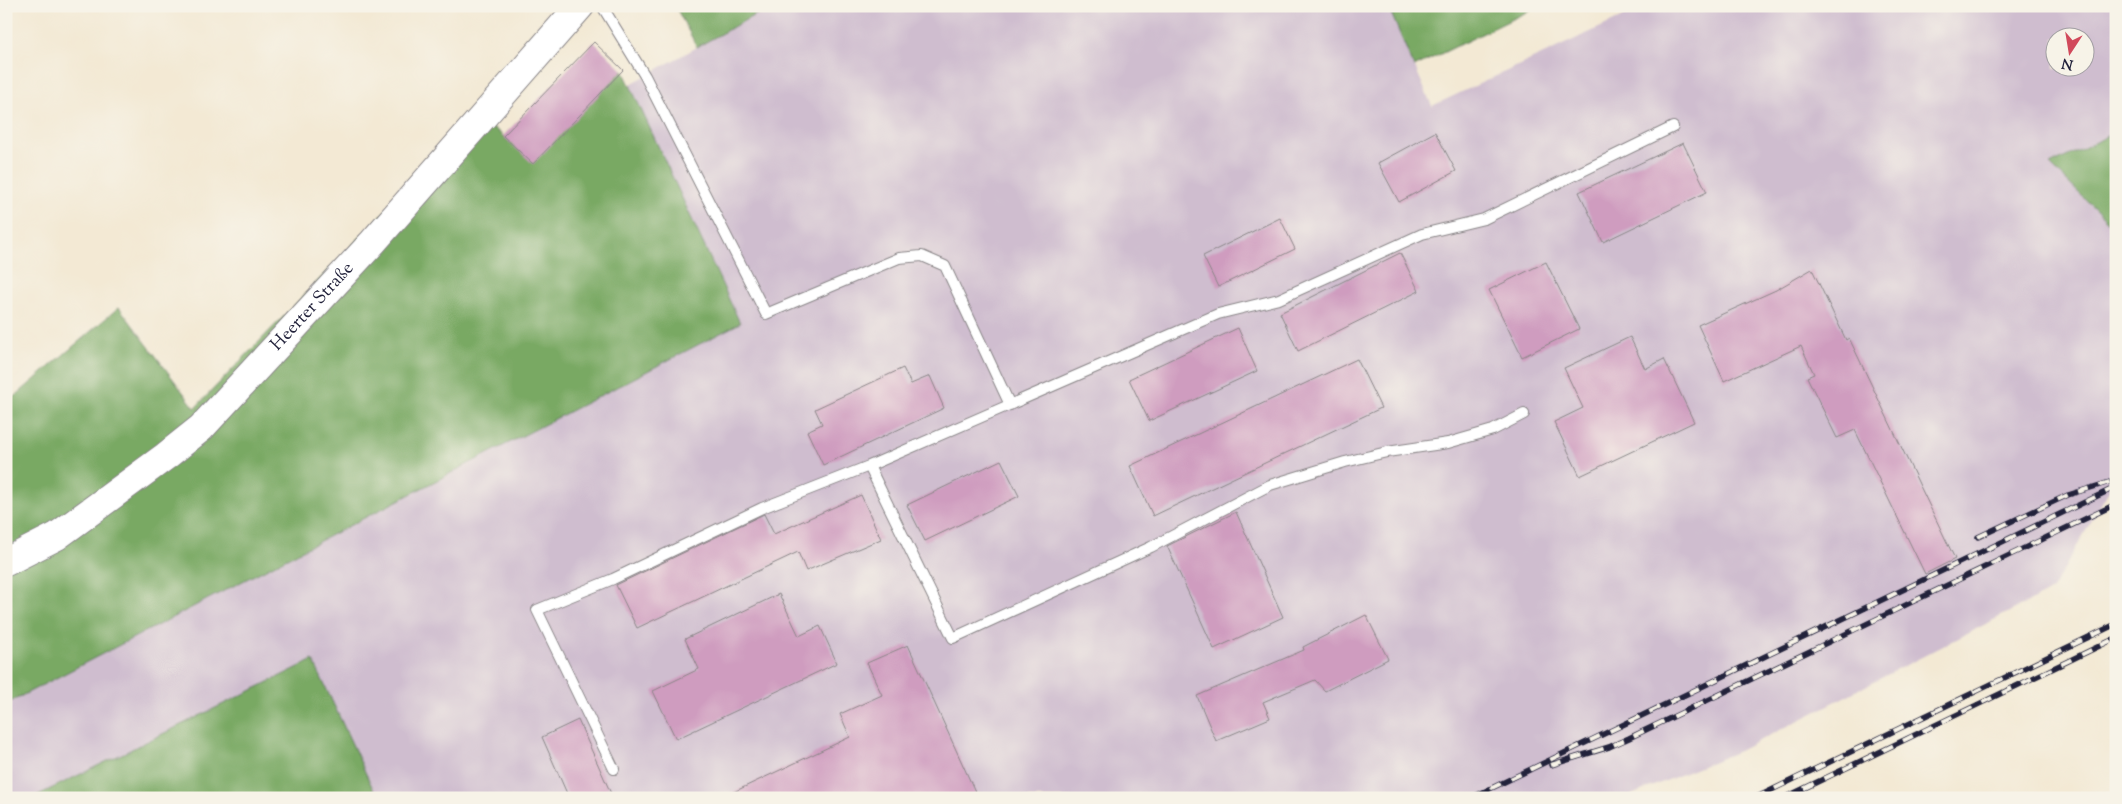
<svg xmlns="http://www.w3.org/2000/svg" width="2122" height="804" font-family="'Sorts Mill Goudy',serif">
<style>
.industrial{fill:#cfbdcf;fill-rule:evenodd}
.forest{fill:#79a963;stroke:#4e664f}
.building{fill:#cf9cbf}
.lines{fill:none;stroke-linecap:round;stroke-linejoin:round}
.service-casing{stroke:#8a8688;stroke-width:12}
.secondary-casing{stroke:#8a8688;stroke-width:30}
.service{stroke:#fff;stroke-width:10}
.secondary{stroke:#fff;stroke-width:28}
.rail-casing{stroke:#22223b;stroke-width:5.5}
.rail{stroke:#f7f3e8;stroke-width:4;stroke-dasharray:11;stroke-linecap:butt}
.labels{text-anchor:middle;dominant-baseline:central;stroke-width:4;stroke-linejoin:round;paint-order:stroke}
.street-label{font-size:18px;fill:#22223b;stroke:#f7f3e8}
</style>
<rect width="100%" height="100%" fill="#f7f3e8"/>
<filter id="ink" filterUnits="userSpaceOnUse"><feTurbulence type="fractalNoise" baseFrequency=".02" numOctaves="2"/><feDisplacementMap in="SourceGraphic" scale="10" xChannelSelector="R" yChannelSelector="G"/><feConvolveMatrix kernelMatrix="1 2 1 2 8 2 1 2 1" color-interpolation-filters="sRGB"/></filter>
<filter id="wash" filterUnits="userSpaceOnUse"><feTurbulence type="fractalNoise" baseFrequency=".0096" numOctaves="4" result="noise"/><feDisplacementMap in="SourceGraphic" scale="20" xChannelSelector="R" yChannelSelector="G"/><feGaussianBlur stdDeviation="1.12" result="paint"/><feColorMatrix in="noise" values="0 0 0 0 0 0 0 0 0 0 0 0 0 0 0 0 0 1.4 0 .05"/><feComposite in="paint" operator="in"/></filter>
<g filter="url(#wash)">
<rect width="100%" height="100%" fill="#f3e9d4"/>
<path class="industrial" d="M771 6H1388L1432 106 1646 6H2116V132L2050 165 2116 229V478L2052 590 1739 751 1624 798H359L374 791 313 661 32 798H6V704L739 323 629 85ZM2054 38H2084V68H2054Z"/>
<path class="forest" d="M675 6H771L697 47Z
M1388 6H1539L1414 67Z
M623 70 740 323 6 704V404L119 307 195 408 431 164 475 111 533 163Z
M2116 132V229L2050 165Z
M313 660 374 791 359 798H32Z"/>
<g id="blocks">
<path class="building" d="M594 42 623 70 533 164 503 136Z
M1435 132 1456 171 1399 202 1378 163Z
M1683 143 1707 192 1603 242 1579 192Z
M1280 218 1295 249 1218 287 1203 256Z
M1400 253 1419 291 1298 351 1280 313Z
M1546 262 1579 329 1522 357 1489 290Z
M1812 269 1846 340 1849 338 1955 559 1925 574 1855 430 1837 438 1807 377 1814 374 1801 346 1724 381 1698 325 1776 290Z
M1238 328 1257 371 1149 421 1129 379Z
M1630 337 1645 369 1664 359 1694 422 1580 476 1554 422 1583 408 1564 368Z
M1357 359 1381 408 1153 516 1130 466Z
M903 368 911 384 930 376 944 408 823 465 807 431 822 424 815 409Z
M1001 460 1019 496 925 541 907 505Z
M861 495 881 539 806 571 798 552 637 628 616 585 764 514 774 534Z
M1236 512 1283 617 1214 649 1167 546Z
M779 594 799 636 820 626 837 663 676 739 653 691 699 669 685 639Z
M1366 615 1388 659 1325 691 1315 680 1263 702 1270 718 1216 741 1197 696 1304 650 1303 647Z
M908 645 978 798H721L850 737 840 714 882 695 867 663Z
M578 720 613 798H569L542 737Z"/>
</g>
</g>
<g filter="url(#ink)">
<use href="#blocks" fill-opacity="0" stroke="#8a8688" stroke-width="1"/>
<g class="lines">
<g class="service-casing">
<path id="service" d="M602 6 645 76 766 314 899 258 922 256 945 266 1010 405
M869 466 953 638 1151 547 1270 485 1345 462 1387 452 1448 443 1493 430 1524 414
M614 769 537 610 613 579 762 508 869 466 1218 314 1279 299 1422 234 1484 219 1673 127"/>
</g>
<g class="secondary-casing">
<g id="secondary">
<path id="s1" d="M6 562 57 536 166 456 201 428 373 242 580 6"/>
</g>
</g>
<use href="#service" class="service"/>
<use href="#secondary" class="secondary"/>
<g class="rail-casing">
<path id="rail" d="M1978 537 2068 495 2116 480
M1551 765 1609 747 1629 738 2116 504
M1471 798 2116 487
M1755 798 2116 624
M1784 798 2116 638"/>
</g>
<use href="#rail" class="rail"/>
</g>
</g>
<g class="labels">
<g class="street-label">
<text stroke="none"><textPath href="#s1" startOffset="402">Heerter Straße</textPath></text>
</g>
</g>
<rect width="2122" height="804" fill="none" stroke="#f7f3e8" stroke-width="25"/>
<g transform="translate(2070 52) rotate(192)"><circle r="24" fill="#f7f3e8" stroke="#a29fa3"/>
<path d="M0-4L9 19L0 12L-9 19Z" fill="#d1495b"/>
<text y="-8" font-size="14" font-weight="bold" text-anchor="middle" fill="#22223b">N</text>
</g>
</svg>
